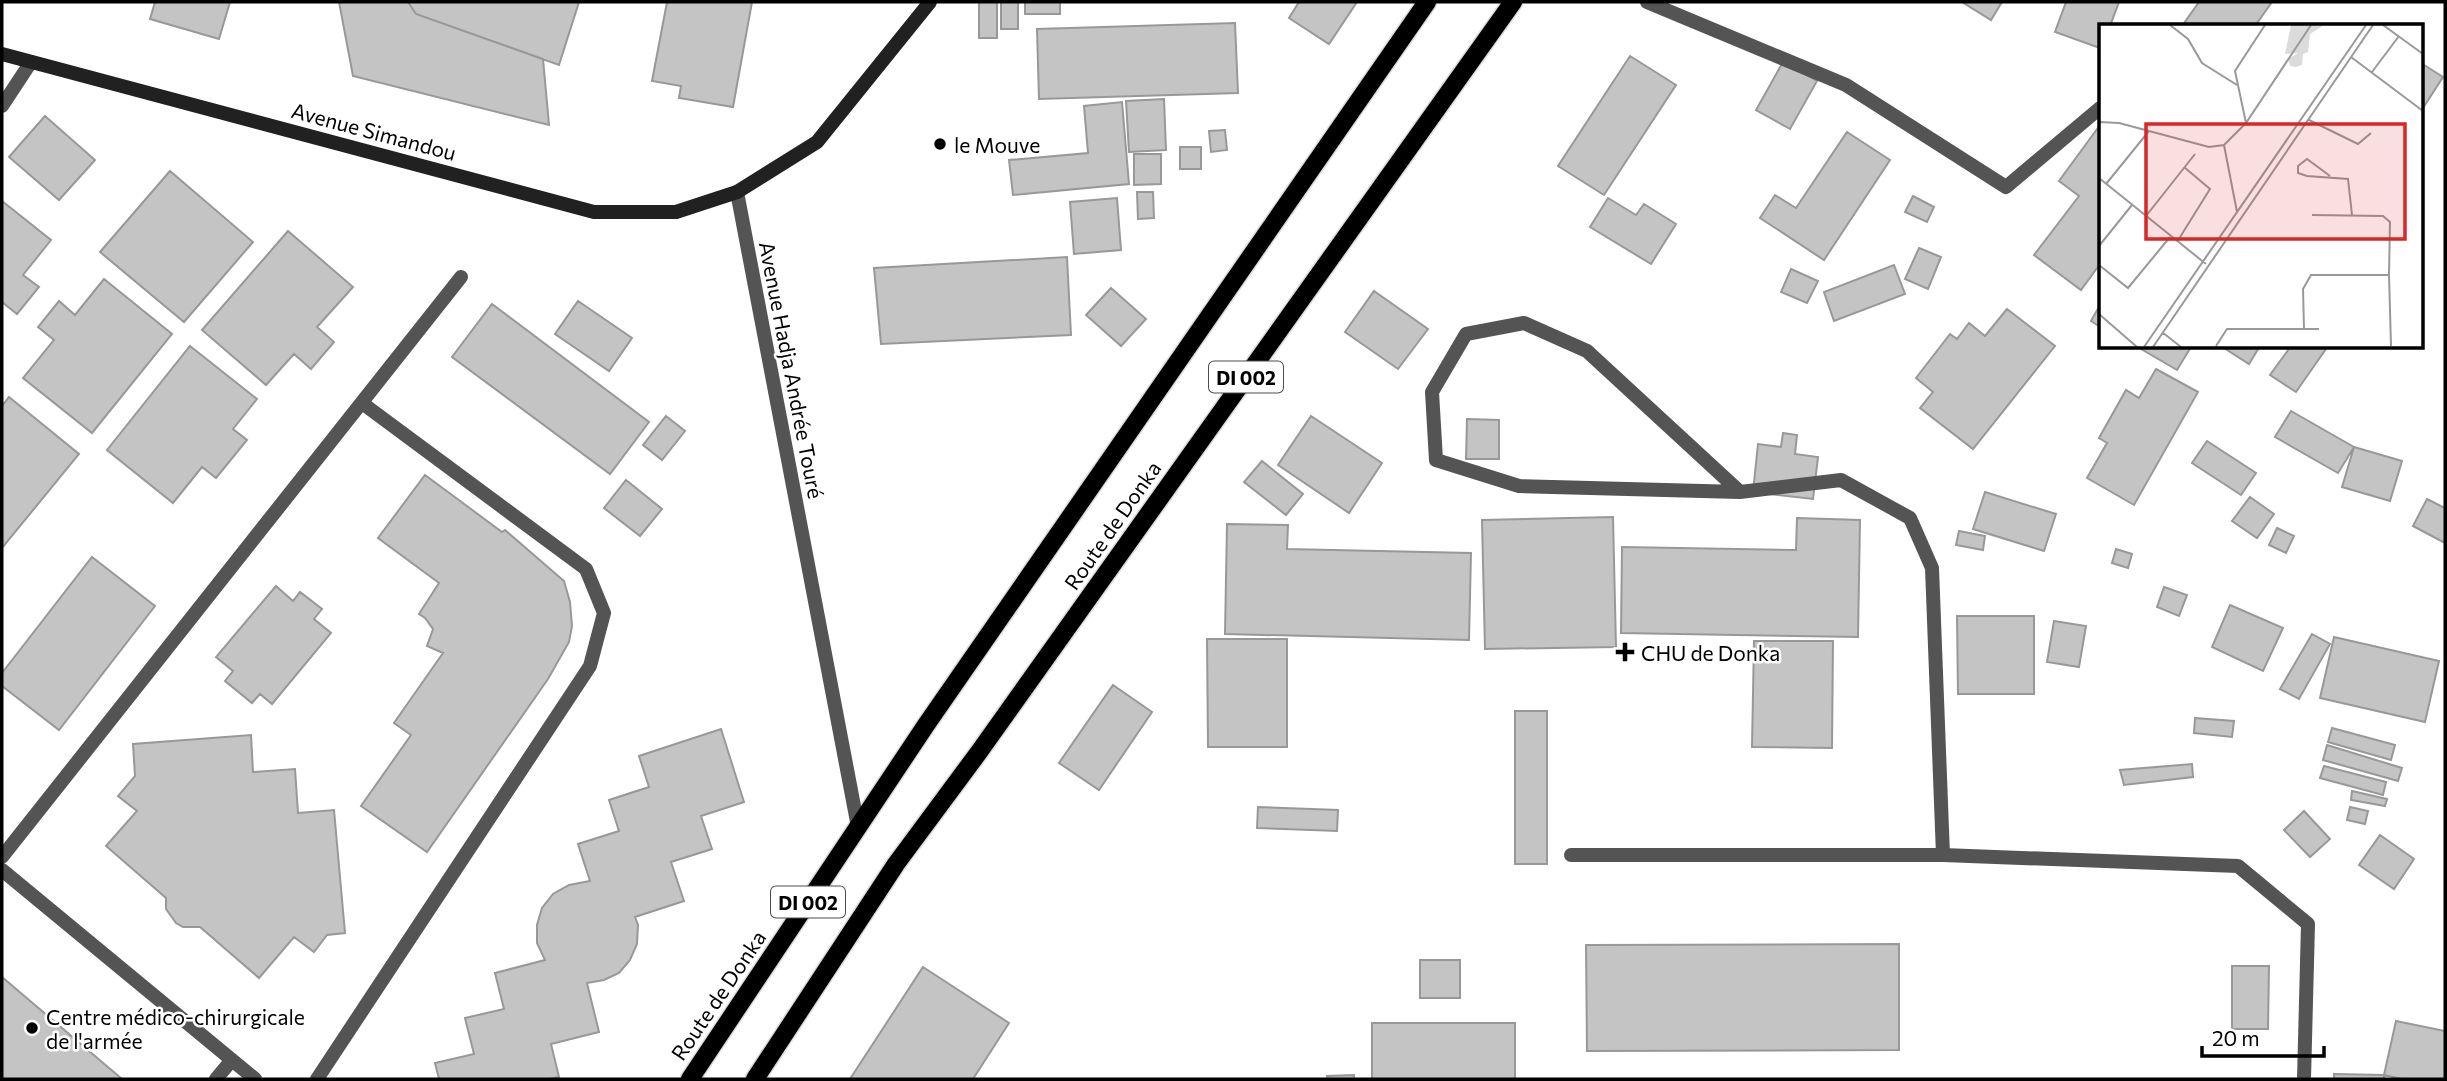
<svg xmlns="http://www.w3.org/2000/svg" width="2447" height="1081" font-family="Commissioner,sans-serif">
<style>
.building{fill:#c4c4c4;stroke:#989898;stroke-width:2}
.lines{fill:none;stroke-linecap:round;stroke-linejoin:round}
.primary-casing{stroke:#dbdbdb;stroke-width:21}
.lane{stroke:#545454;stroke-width:14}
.street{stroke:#545454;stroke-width:14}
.secondary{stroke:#212121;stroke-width:14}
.primary{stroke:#000;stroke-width:18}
.poi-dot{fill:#000;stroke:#fff;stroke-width:2.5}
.labels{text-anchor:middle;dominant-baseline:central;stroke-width:5;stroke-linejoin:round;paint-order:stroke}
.shield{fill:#fff;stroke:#4c4c4c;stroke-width:2}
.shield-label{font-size:19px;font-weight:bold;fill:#000}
.street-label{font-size:21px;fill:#000;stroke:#fff}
.poi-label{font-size:21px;fill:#000;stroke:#fff;text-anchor:start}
.inset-road{fill:none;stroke:#999;stroke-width:2}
.view{fill:#d62828;fill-opacity:0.15;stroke:#d62828;stroke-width:3.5}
.inset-edge{fill:none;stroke:#000;stroke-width:3.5}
</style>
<rect width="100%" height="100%" fill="#fff"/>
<path class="building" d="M155 2H230L219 39 150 19Z
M339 2H408L416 14 543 59 549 125 353 76Z
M408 2H579L559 65 416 14Z
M667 2H752L733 107 679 98 681 86 652 81Z
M979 2H997V38H979Z
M1001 2H1018V29H1001Z
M1025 2H1060V14H1025Z
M1299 2H1357L1329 44 1289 18Z
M1962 2H2002L1991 20Z
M2066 2H2119L2110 26H2100V48L2055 32Z
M2199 2H2272L2255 26H2182Z
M1235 23 1238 93 1039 99 1037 29Z
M1630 56 1676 85 1604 195 1558 166Z
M1783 62 1817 81 1790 129 1756 110Z
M2421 63 2443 77 2421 111Z
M1164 99 1166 150 1129 152 1126 101Z
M1122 102 1129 184 1013 195 1009 160 1088 153 1084 106Z
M45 116 95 160 59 200 9 157Z
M2100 125V264L2081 290 2034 255 2079 196 2059 181Z
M1225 130 1227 150 1211 152 1209 131Z
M1847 132 1890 160 1824 260 1760 218 1775 195 1796 208Z
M1180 147H1201V169H1180Z
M1134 154H1161V184L1134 185Z
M170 171 253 242 184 322 100 252Z
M1137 192H1153L1154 218 1138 219Z
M1913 196 1934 207 1927 222 1905 212Z
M1117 198 1121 250 1074 254 1070 202Z
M1608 198 1636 215 1644 204 1676 224 1651 264 1590 227Z
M2 201 51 240 23 275 39 287 17 314 2 302Z
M288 231 353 287 317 327 334 342 311 369 294 354 266 385 202 330Z
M1919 248 1941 257 1928 289 1905 279Z
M1067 257 1071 335 881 344 874 268Z
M1894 265 1905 294 1834 321 1824 292Z
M1791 269 1818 281 1807 303 1781 292Z
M104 279 172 334 92 433 23 378 54 340 38 327 59 301 75 315Z
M1111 288 1146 319 1121 346 1086 315Z
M1374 291 1428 329 1398 369 1345 332Z
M578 301 632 338 609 371 555 334Z
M492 304 649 422 610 474 452 357Z
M2100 305V327L2091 321Z
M2007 309 2055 346 1973 449 1920 408 1933 392 1916 378 1950 334 1957 339 1969 323 1985 336Z
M190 346 257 399 233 429 247 440 216 478 202 467 173 503 107 450Z
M2136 346H2190L2191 347 2177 370Z
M2221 346H2260L2249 364Z
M2291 346H2328L2296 392 2270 375Z
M2156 369 2198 392 2134 505 2087 478 2107 443 2099 438 2126 390 2139 398Z
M9 397 79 454 2 548V406Z
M2291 411 2354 447 2338 473 2275 437Z
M666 416 685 431 662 460 643 445Z
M1311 416 1382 463 1349 513 1278 465Z
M1467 419 1499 420V459H1466Z
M1783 433 1797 435 1795 454 1818 457 1813 499 1753 492 1758 444 1781 447Z
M2207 441 2256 473 2241 495 2192 463Z
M2354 447 2402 461 2390 501 2342 487Z
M1262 461 1303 494 1286 515 1244 482Z
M425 475 502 532 505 530 564 581 570 602 572 626 569 642 548 679 427 852 361 806 411 735 394 723 443 653 427 646 433 629 425 618 419 614 439 583 378 538Z
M626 480 662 509 640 536 604 508Z
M1985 492 2056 514 2044 551 1973 529Z
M2250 497 2274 514 2257 538 2232 521Z
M2427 499 2445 508V543L2413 526Z
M1613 517 1616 647 1485 649 1482 520Z
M1797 518 1860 520 1858 637 1621 633 1622 547 1796 550Z
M1227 524 1288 525 1287 549 1471 553 1469 640 1225 634Z
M2277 528 2294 536 2286 553 2269 545Z
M1959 531 1985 536 1983 550 1956 545Z
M2116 549 2132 554 2128 568 2112 563Z
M92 557 155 606 59 730 2 686V673Z
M276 586 293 601 300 592 322 609 314 619 331 633 272 704 260 694 252 703 225 681 233 671 216 657Z
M2164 587 2187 595 2179 616 2157 607Z
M2230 605 2283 628 2263 671 2212 647Z
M1957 616H2034V694H1958Z
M2054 621 2086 626 2079 667 2047 662Z
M2312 634 2330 644 2299 699 2280 689Z
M2334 637 2439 661 2425 722 2320 698Z
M1207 639H1287V747H1208Z
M1754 641H1833L1832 748 1752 747Z
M1113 685 1152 712 1099 790 1059 763Z
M1515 711H1547V864H1515Z
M2195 718 2234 721 2232 737 2194 733Z
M2332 728 2395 745 2391 760 2328 742Z
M721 729 744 802 701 816 712 849 671 862 684 901 635 917 638 925 637 944 630 960 619 973 604 980 587 983 599 1032 551 1044 559 1077 549 1079H439L435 1063 474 1054 465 1018 504 1009 495 973 545 960 537 943V925L542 908 553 894 569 885 590 881 578 844 619 831 609 800 649 787 639 756Z
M251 735 253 772 295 769 298 813 334 810 345 933 327 935 314 952 294 937 259 978 200 927H183L176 923 166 909V898L106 846 137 811 118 796 135 776 133 744Z
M2327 745 2402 768 2398 781 2323 760Z
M2192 764 2193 777 2124 785 2120 770Z
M2324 766 2386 782 2383 795 2320 778Z
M2352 791 2387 799 2385 806 2351 800Z
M1258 807 1338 810 1337 831 1257 828Z
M2350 807 2368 811 2365 824 2347 820Z
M2304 811 2330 839 2310 857 2284 830Z
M2380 835 2414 859 2394 889 2359 865Z
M1899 944V1050L1587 1051 1586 945Z
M1420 960H1460V998H1420Z
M2232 966H2269L2268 1029H2232Z
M923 967 1009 1023 973 1079H850Z
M2 977 122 1079H2Z
M2396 1021 2445 1031V1079H2402L2384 1075Z
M1372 1023H1515V1079H1372Z
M2334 1074 2384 1075V1079H2334Z
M1354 1075V1079H1328L1327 1076Z"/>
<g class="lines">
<g class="primary-casing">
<path id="primary" d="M690 1079 926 725 1427 2
M755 1079 896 864 979 752 1513 2"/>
</g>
<path class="lane" d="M1647 2 1846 85 2006 187 2100 108
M2 106 31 62
M1740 492 1587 351 1524 323 1466 334 1432 392 1436 460 1519 486 1740 492 1841 480 1910 518 1932 568 1943 855
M1571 855H1943L2238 866 2308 924 2304 1079
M2 857 461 277
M2 870 255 1079
M216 1079 231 1061
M317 1079 590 666 604 613 586 569 362 403"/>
<path class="street" d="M737 192 858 827"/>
<path class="secondary" d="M2 54 594 212H676L737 192 817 142 930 2"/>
<use href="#primary" class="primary"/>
</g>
<g class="poi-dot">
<circle cx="940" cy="144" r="7"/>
<path d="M1621.5 641.5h7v7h7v7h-7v7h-7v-7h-7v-7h7z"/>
<circle cx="32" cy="1028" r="7"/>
</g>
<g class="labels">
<g class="shield">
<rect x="1209" y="361.5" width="74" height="31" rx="5"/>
<rect x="771" y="886.5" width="74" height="31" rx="5"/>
</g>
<g class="shield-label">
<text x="1246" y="377">DI 002</text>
<text x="808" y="902">DI 002</text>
</g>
<g class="street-label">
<text transform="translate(374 131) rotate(15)">Avenue Simandou</text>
<text transform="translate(792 370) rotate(79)">Avenue Hadja Andrée Touré</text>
<text transform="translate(1112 525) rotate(-55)">Route de Donka</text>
<text transform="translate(718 995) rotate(-56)">Route de Donka</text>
</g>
<g class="poi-label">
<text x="954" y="144">le Mouve</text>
<text x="1641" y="652">CHU de Donka</text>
<text x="46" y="1016">Centre médico-chirurgicale<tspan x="46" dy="24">de l'armée</tspan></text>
</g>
</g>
<g transform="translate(2099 24)">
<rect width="324" height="324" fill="#fff"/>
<path d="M192 1H225L211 10 209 28 204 30 203 41 197 43 191 42 189 35 199 29 186 30Z" fill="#dbdbdb"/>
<path class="inset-road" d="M71 1 89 15 103 39 138 61M284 1 324 30M252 33 324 87M273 48 300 12M210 96 259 120 272 109M0 98 20 99 110 123 125 121 147 99 212 1M147 99 136 47 166 1M125 121 138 188M231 152 208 135 199 142V149L208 152 249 155 253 191M0 154 107 240M7 160 50 107M47 192 96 130M78 218 111 165 85 143M0 222 33 181M0 241 29 264 71 213M290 251 292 322M0 290 38 323M205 305 204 265 212 251H290L291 198 284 192 213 191M63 308 82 323M117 322 128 305H220M45 323 267 1M54 323 274 1"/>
<path class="view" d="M47 100H306V215H47Z"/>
<rect width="324" height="324" class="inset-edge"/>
</g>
<rect width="2447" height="1081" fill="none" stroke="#000000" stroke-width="7"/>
<path d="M2202 1046v10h122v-10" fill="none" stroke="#000000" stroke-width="3.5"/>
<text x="2212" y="1046" font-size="21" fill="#000000" stroke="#ffffff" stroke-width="5" paint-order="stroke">20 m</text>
</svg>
